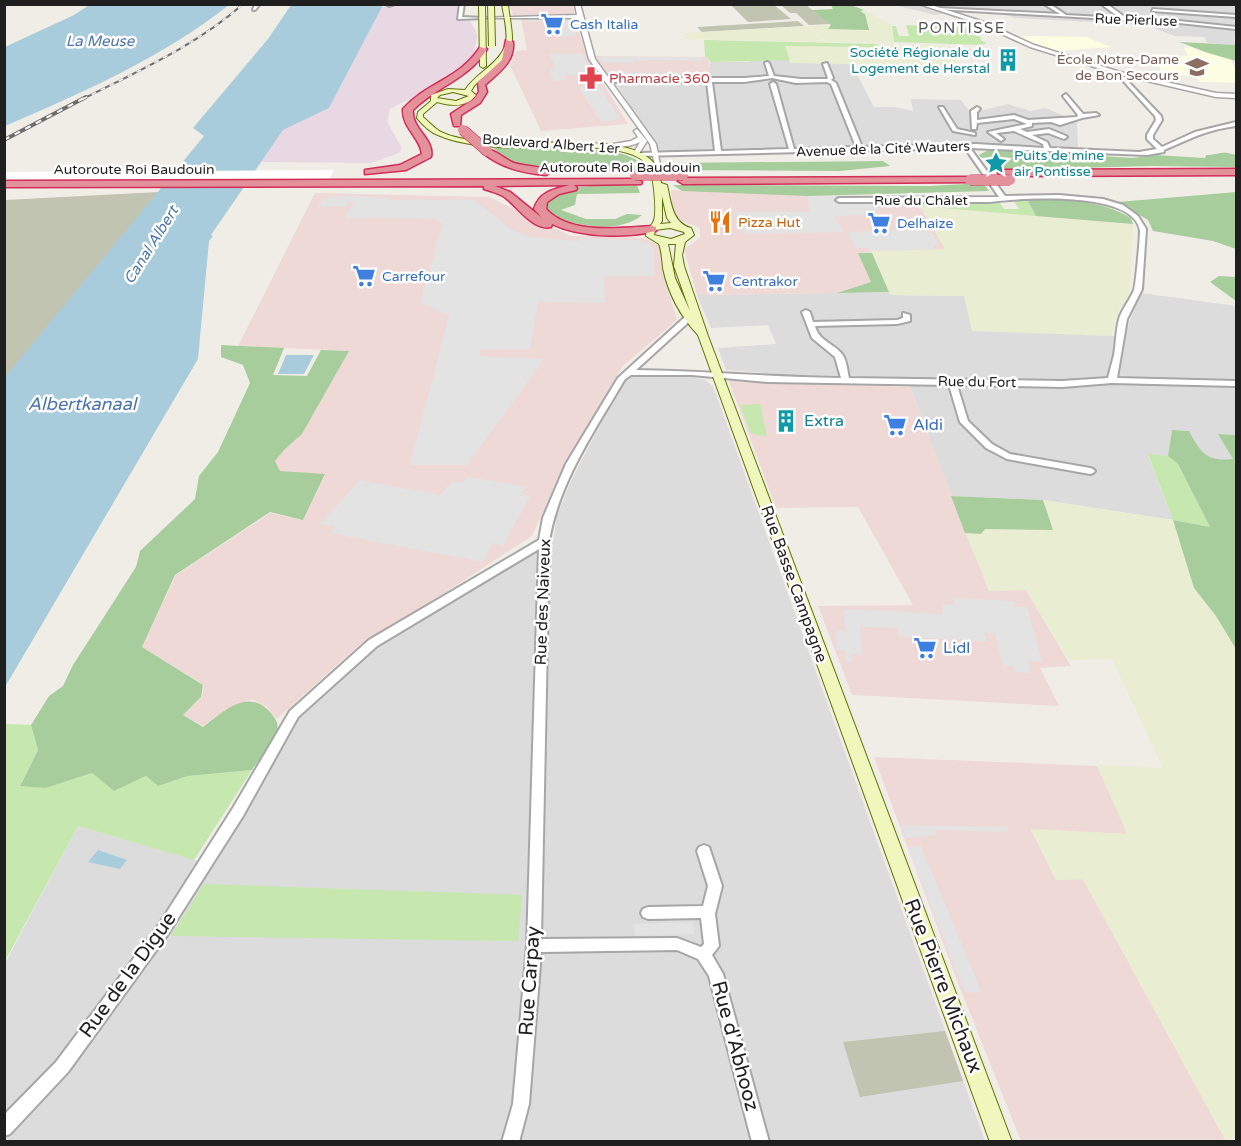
<svg xmlns="http://www.w3.org/2000/svg" width="1241" height="1146" font-family="'Varela Round',sans-serif">
<style>
.residential{fill:#dddcdc}
.commercial{fill:#efd9d6}
.industrial{fill:#e8d8e4}
.education{fill:#fcfee1}
.construction{fill:#c2c4b2}
.farmland{fill:#e9edd2}
.grass{fill:#c6e7ae}
.forest{fill:#a7cd9c}
.parking{fill:#e3e3e3}
.water{fill:#a8ccdb}
.pier{fill:#fff}
.lines{fill:none;stroke-linecap:round;stroke-linejoin:round}
.minor-casing{stroke:#a6a6a6;stroke-width:4}
.tertiary-casing{stroke:#a6a6a6;stroke-width:3}
.secondary-casing{stroke:#607309;stroke-width:2}
.motorway-casing{stroke:#d42c59;stroke-width:3}
.minor{fill:#fff;fill-rule:evenodd}
.tertiary{fill:#fff;fill-rule:evenodd}
.secondary{fill:#f0f7bc;fill-rule:evenodd}
.motorway{fill:#e3919a;fill-rule:evenodd}
.rail-far1-casing{stroke:#6d6d6d;stroke-width:2}
.rail-casing{stroke:#6d6d6d;stroke-width:4}
.rail-far1{stroke:#fff;stroke-width:1.5;stroke-dasharray:5;stroke-linecap:butt}
.rail{stroke:#fff;stroke-width:2;stroke-dasharray:6;stroke-linecap:butt}
.secondary-bridge-casing{stroke:#607309;stroke-width:8;stroke-linecap:butt}
.motorway-bridge-casing{stroke:#d42c59;stroke-width:11;stroke-linecap:butt}
.secondary-bridge{stroke:#f0f7bc;stroke-width:6}
.motorway-bridge{stroke:#e3919a;stroke-width:10}
.labels{text-anchor:middle;dominant-baseline:central;stroke-width:5;stroke-linejoin:round;paint-order:stroke}
.far-street-label{font-size:14px;fill:#1f1f1f;stroke:#fff}
.far-shop-label{font-size:14px;fill:#366cbe;stroke:#fff;text-anchor:start}
.far-culture-label{font-size:14px;fill:#0d838f;stroke:#fff;text-anchor:end}
.far-education-label{font-size:14px;fill:#785e54;stroke:#fff;text-anchor:end}
.far-health-label{font-size:14px;fill:#be3a42;stroke:#fff;text-anchor:start}
.far-food-label{font-size:14px;fill:#c56008;stroke:#fff;text-anchor:start}
.far-neighbourhood-label{font-size:15px;letter-spacing:1.5px;fill:#525252;stroke:#fff}
.far-water-label{font-size:15px;font-style:italic;fill:#4f76ab;stroke:#fff}
.culture-label{font-size:16px;fill:#0d838f;stroke:#fff;text-anchor:start}
.shop-label{font-size:16px;fill:#366cbe;stroke:#fff;text-anchor:start}
.street-label{font-size:16px;fill:#1f1f1f;stroke:#fff}
.water-label{font-size:18px;font-style:italic;fill:#4f76ab;stroke:#fff}
.near-street-label{font-size:20px;fill:#1f1f1f;stroke:#fff}
</style>
<rect width="100%" height="100%" fill="#f0ede6"/>
<path class="residential" d="M894 5H1236V36L1234 40 1236 45 1207 43 1205 37 1175 36 1145 25 1016 18 998 13 963 11 935 15Z
M757 59 790 60 791 63H851L874 107H894L913 111 911 99 961 100 969 111 976 112 1008 104 1030 111 1045 108 1077 121 1078 151 986 144 661 153 613 79 601 72 710 73V62H749Z
M889 292 891 295 964 296 1117 337 1105 384 1141 293 1236 306V435L1219 434 1234 460H1217L1202 454 1189 431 1172 430 1168 456 1148 455 1173 520 1043 500 951 496 909 384 1100 383 806 376 726 370 718 348 776 344 768 325 711 328 697 295Z
M626 375 692 377 705 380 713 386 985 1141 5 1142V963L78 826 209 864 297 715 374 645 554 539 556 518 571 481Z"/>
<path class="commercial" d="M510 5H574V18L588 59 628 124 541 131 510 65 516 51 527 50 521 19H514Z
M591 56 708 57 711 73 601 72Z
M671 190 840 196 843 201H917L946 249 859 253 871 282 837 293 697 295 684 249 700 238V228L679 220 672 208Z
M315 193 489 197 571 236 644 238 660 246 667 287 677 320 622 367 560 475 532 536 424 606 359 645 277 719 267 707 252 699 226 709 203 726 183 715 202 697 204 685 142 647 176 575 270 513 303 520 325 475 280 471 275 461 284 450 302 434 349 351 238 346Z
M729 381 910 387 989 591 1026 590 1071 666 1040 668 1059 706 852 695 818 606 913 605 858 507 776 508Z
M874 757 1097 766 1128 834 1031 830 1056 880 1083 879 1226 1141H1021L960 988Z"/>
<path class="industrial" d="M393 4 458 5 456 21H470L476 31 477 37 473 59 446 80 390 109 387 122 402 148 399 153 371 163 261 162 283 130 329 108 382 7H392Z"/>
<path class="education" d="M1015 36 1086 37 1111 47 1055 51Z
M1191 47 1231 60 1236 71V83L1199 82 1196 76 1161 74 1156 54 1188 56 1184 48Z"/>
<path class="construction" d="M731 5H774L791 19 748 22Z
M781 5H806L830 24 809 25 796 13H790Z
M798 21 804 26 702 32 697 27Z
M159 192 105 257 5 378V200Z
M945 1031 963 1081 860 1097 843 1042Z"/>
<path class="farmland" d="M864 10 891 25 894 43 826 42 809 26 831 25 829 28Z
M808 26 824 42 685 39 684 33Z
M877 44 950 46 960 66 790 63 784 46 878 47Z
M920 206 1133 224 1130 291 1128 299 1119 309 1111 336 972 331 964 296 890 295 871 251 945 249Z
M1043 500 1173 520 1194 588 1216 616 1236 649V1141H1226L1083 879 1056 880 1031 829 1127 834 1097 765 1163 768 1112 659 1068 660 1026 590 990 591 965 533 981 534 985 529 1053 530Z"/>
<path class="grass" d="M906 25 970 28 966 34 980 36 982 41 987 43 982 45 894 42 892 26H896L899 36H909Z
M704 40 877 44 878 47 785 46 790 60 710 62 708 57H705Z
M1019 199H1027L1036 216 920 206 917 202H999L1004 209H1019L1014 201Z
M760 404 767 436 751 434 740 405Z
M1148 454 1168 456 1178 464 1210 527 1173 520Z
M5 724 31 725 38 750 20 785 46 788 92 773 114 791 146 776 158 786 188 776 252 770 194 860 78 826 5 961Z
M204 884 522 895 518 941 171 936Z"/>
<path class="forest" d="M831 5H851L864 10 860 11 865 14 869 30 828 29 831 25 812 10 833 9Z
M1180 42 1236 45V61L1205 52Z
M492 147C519 148 625 143 639 163H632V166H643L644 171C606 170 546 175 511 161 504 159 498 152 492 147Z
M990 149 1133 158 1155 155 1205 158 1206 155C1220 155 1219 150 1236 155V167L1152 166 992 170 979 155Z
M883 161 890 166 840 171 673 170 671 163Z
M983 183 989 191 808 196 682 191 673 185 930 186Z
M637 185 640 193 577 194 575 205 561 210 586 219H615L627 214 642 215C618 235 572 226 547 213L545 203C567 181 609 186 637 185Z
M1236 192V249L1213 241 1153 231 1148 220 1118 202Z
M1027 199C1064 200 1099 199 1131 218L1133 224 1036 216Z
M858 253H872L889 292 837 293 871 282Z
M1219 276 1236 277V301L1210 282Z
M221 345 284 348 273 375 307 376 321 350 349 351 302 434 284 450 275 461 280 471 325 474 303 520 270 512 175 575 142 647 203 685 201 697 183 715 203 727C224 711 248 687 271 713 275 718 279 724 277 730 275 740 258 761 252 770L188 776 158 786 146 776 114 791 92 773 46 788 20 786 38 750 31 725 49 696 63 686 73 665 136 567 140 551 195 499 199 476 218 452 250 383 243 365 221 357Z
M1172 430 1189 431C1201 453 1206 462 1233 459L1218 434 1236 435V649L1216 616 1194 588 1173 520 1210 527 1178 464 1168 456Z
M951 496 1043 500 1053 530 985 529 981 534 965 533Z"/>
<path class="parking" d="M562 18 574 21 576 36 561 37 559 27H555L554 21 526 22 528 19Z
M582 53 593 74 564 76 566 80 554 81 549 69 556 68 549 54Z
M597 57H701L703 61 634 60 633 63H604Z
M598 84 620 119 601 122 578 87Z
M351 196 388 198 387 200H474L511 229 530 237 578 241 581 238 637 240 647 243 654 249V276H604L605 303 538 302 530 349H480V356L544 359 467 465H410L449 316 420 302 443 223 435 219 345 218 354 202H348L347 206 318 207 325 197Z
M808 196H840L844 203H875L879 210 871 212 872 215 834 216 844 232 744 234 734 212H809Z
M925 230 927 233H932L939 245H933L934 249 871 251 869 248H856L847 232Z
M468 477 528 487 520 493 530 496 503 546 493 543 482 562 330 533 334 526 320 524 360 480 440 495 451 482 462 483Z
M953 598 1013 601 1016 607H1027L1042 662 1028 661 1031 673 1015 672 1013 666H1003L995 633H984L987 642 899 636 897 628 860 627 862 655 852 654V663L846 662 845 651 836 650V630L845 631 844 609 943 614V604L955 605Z
M901 825 1007 827 1008 832 935 830 937 835 905 838Z
M921 846 981 991 968 993 963 988 908 847Z
M693 922 694 934 635 936 634 924Z"/>
<path class="water" d="M89 5H229C163 57 82 93 5 126V47L74 15Z
M291 5H383L329 108 283 130 211 235 213 236 209 241 198 359 5 687V377L204 136 193 128 268 39Z
M286 355H314L304 374H278Z
M98 850 127 860 120 869 88 862Z"/>
<path class="pier" d="M334 170 326 187 5 188 4 172Z"/>
<g class="lines">
<g class="minor-casing">
<path id="minor" d="M255 4H260L255 10H253Z
M395 4 389 6 387 5V4Z
M460 4H464L462 17 484 18 458 19Z
M1044 4H1050L1066 15 1120 18 1101 4H1107L1126 18 1179 21 1236 27V29L1179 23 936 9 938 8 1060 14Z
M1153 9 1236 15V17L1152 11Z
M767 62 769 63 774 76 801 79H827L828 78 823 64 827 63 833 78 831 80 836 83 862 147 976 144 1044 148 1043 144 1014 131 996 133 1004 139 1001 141 988 132 1027 124 1014 119 977 123 976 129H972L971 111 977 107 980 109 977 112V120L1014 115 1028 120 1077 117 1078 115 1063 96 1066 94 1083 114 1096 113 1099 115 1082 118 1060 125 1051 122 1032 123V126L1020 129 1027 132 1049 129 1066 136 1067 137 1064 139 1048 133 1032 135 1047 142 1050 148 1139 152 1157 149 1147 139V135L1156 120 1155 116 1117 74 1119 72 1161 116 1162 120 1153 135V139L1162 147 1195 132 1236 122V126C1206 130 1192 138 1164 150V152L1147 155 970 148 1005 196 1059 195 1103 199 1123 205 1138 216 1146 229 1142 289 1127 319 1117 378 1236 381V386L1112 383 1062 387 957 385 968 421 992 444 1010 454 1090 468 1093 469 1095 471 1093 473 1090 474 1007 459 986 448 960 422 949 385 768 382 692 375H631L625 379C595 430 559 482 549 541L541 939 677 938 701 947 704 944 701 918 648 919 643 917 641 913 643 909 648 907 703 906 708 886 697 851 699 847 704 845 709 847 722 886 715 914 719 946 712 955 723 974 769 1142H752L709 976 698 959 677 950 541 952 529 1104 519 1142H502L513 1104 527 946 539 549 377 646 298 717 243 816 168 934 68 1072 10 1134 4 1136V1115L56 1062 158 926 233 808 290 711 369 640 539 540 543 518 566 464 618 378 685 317 692 319 636 370C704 371 772 377 841 378L835 357 812 338 802 312 806 310 810 312 813 322 897 320 903 318V313L910 315V321L897 324 815 326C819 341 833 343 842 354 847 361 847 370 849 378L1062 381 1108 378C1110 370 1112 363 1114 355 1116 344 1116 330 1119 319 1122 309 1130 300 1134 290 1136 284 1140 238 1140 231 1135 190 1018 198 990 202H839L836 200 839 198 999 197 965 148 638 156V154L640 153 715 151 707 82H606L603 80 606 78H744L769 76 765 63ZM772 78 796 83 827 82 831 84 856 147 794 149 776 84 773 82 770 84 789 149 721 151 712 82H744Z
M939 107H943L957 129 975 133V135L953 131Z"/>
</g>
<g class="tertiary-casing">
<path id="tertiary" d="M575 4H580L595 59 656 144 661 170 656 169 650 144 589 59 578 18H480L577 15Z
M919 4H928L984 22 1034 45 1120 72 1216 93 1236 94V98L1216 97 1117 74 1030 47 980 24Z
M637 129 647 141 638 155 633 154 640 142C632 146 616 149 608 145L631 141 638 137 634 131Z"/>
</g>
<g class="secondary-casing">
<path id="secondary" d="M479 4H485L486 66 483 68 480 66Z
M502 4H508C509 16 512 27 512 38 512 60 487 72 474 86L471 91 476 95C467 108 451 106 437 102L423 114V117C429 122 435 129 441 132 492 157 621 125 653 162 659 167 660 176 661 183L667 185C671 202 672 223 691 228L694 235 685 242 682 255 684 266 708 336 1012 1142H990L698 335C681 317 668 293 663 268 662 260 662 252 659 244L646 236C646 228 652 227 654 220 657 211 654 174 648 166 631 138 528 149 496 147 476 145 456 143 438 135 430 132 422 124 417 118L418 112 431 101V95L448 89 465 90C476 73 501 63 506 43 508 31 504 17 502 4ZM453 92 469 96 456 101 437 98 440 95ZM662 196 667 218 671 223 660 224 662 221ZM670 228 684 232 685 234 671 239 654 235 655 230ZM668 244H676L674 266 690 311 675 278Z"/>
</g>
<g class="motorway-casing">
<path id="motorway" d="M506 40 513 42C515 62 499 72 485 85L487 92 480 103 461 115 460 126H454L451 114 474 99 479 92 478 82 502 60Z
M480 47 487 49C469 79 437 86 413 110 411 129 435 139 431 157L406 170 365 174V170L400 165 422 154C420 137 402 128 403 109 427 82 460 79 480 47Z
M483 149C494 148 504 159 514 163 525 167 542 165 551 172L546 175C523 173 502 168 483 153Z
M1236 169V175L1003 176 998 173 1003 170Z
M970 177 974 178V182L683 184 678 181 683 178Z
M637 179 642 182 641 184 574 185 577 188 576 190 559 194 547 202 546 209C570 235 620 228 652 226L656 227V231C626 238 581 238 552 224L551 227C532 231 517 205 503 196 497 193 491 191 484 189V186L4 187V181ZM570 185C554 189 539 192 534 209L542 218 510 192 495 186Z"/>
</g>
<use href="#minor" class="minor"/>
<use href="#tertiary" class="tertiary"/>
<use href="#secondary" class="secondary"/>
<use href="#motorway" class="motorway"/>
<g class="rail-far1-casing">
<path id="rail-far1" d="M83 99C136 72 199 44 243 4"/>
</g>
<g class="rail-casing">
<path id="rail" d="M4 140 86 97"/>
</g>
<use href="#rail-far1" class="rail-far1"/>
<use href="#rail" class="rail"/>
<g class="secondary-bridge-casing">
<path id="secondary-bridge" d="M491 4 492 46"/>
</g>
<g class="motorway-bridge-casing">
<path id="motorway-bridge" d="M463 130 487 151
M635 175H683
M970 180H1010"/>
</g>
<use href="#secondary-bridge" class="secondary-bridge"/>
<use href="#motorway-bridge" class="motorway-bridge"/>
</g>
<defs>
<g id="supermarket-bare" transform="scale(1.8)"><path d="M-6-5.5h2.5l.6 2H6L4.5 2H-2.5L-4.4-4H-6ZM-1.5 3.2a1.3 1.3 0 1 0 .1 0ZM3 3.2a1.3 1.3 0 1 0 .1 0Z" fill="#3f7fe0" stroke="#fff" stroke-width="2.5" paint-order="stroke"/></g>
<g id="building-bare" transform="scale(1.8)"><path d="M-4-6H4V6H1V3H-1V6H-4ZM-2.5-4.3h1.7v1.8h-1.7ZM.8-4.3h1.7v1.8H.8ZM-2.5-1h1.7V.8h-1.7ZM.8-1h1.7V.8H.8Z" fill="#0f9aa8" stroke="#fff" stroke-width="2.5" paint-order="stroke"/></g>
<g id="school-bare" transform="scale(1.8)"><path d="M0-5L7-2L0 1L-7-2ZM-4 1L0 2.5L4 1V4Q0 6-4 4Z" fill="#8d6e63" stroke="#fff" stroke-width="2.5" paint-order="stroke"/></g>
<g id="pharmacy-bare" transform="scale(1.8)"><path d="M-2-6h4v4h4v4h-4v4h-4v-4h-4v-4h4Z" fill="#e0444e" stroke="#fff" stroke-width="2.5" paint-order="stroke"/></g>
<g id="sight-bare" transform="scale(1.8)"><path d="M0-6L1.8-2.2L6-1.7L2.9 1.2L3.7 5.4L0 3.3L-3.7 5.4L-2.9 1.2L-6-1.7L-1.8-2.2Z" fill="#0f9aa8" stroke="#fff" stroke-width="2.5" paint-order="stroke"/></g>
<g id="restaurant-bare" transform="scale(1.8)"><path d="M-5-6h1v4h1v-4h1v4h1v-4h1v5L-1.5 .5V6h-2V.5L-5-1ZM5-6V6H3V1.5H1.5Q1.5-4 5-6Z" fill="#e8710a" stroke="#fff" stroke-width="2.5" paint-order="stroke"/></g>
</defs>
<g fill-rule="evenodd">
<use href="#supermarket-bare" x="552" y="24"/>
<use href="#building-bare" x="1008" y="60"/>
<use href="#school-bare" x="1197" y="67"/>
<use href="#pharmacy-bare" x="591" y="78"/>
<use href="#sight-bare" x="996" y="163"/>
<use href="#restaurant-bare" x="720" y="222"/>
<use href="#supermarket-bare" x="879" y="223"/>
<use href="#supermarket-bare" x="364" y="276"/>
<use href="#supermarket-bare" x="714" y="281"/>
<use href="#building-bare" x="786" y="421"/>
<use href="#supermarket-bare" x="895" y="425"/>
<use href="#supermarket-bare" x="925" y="648"/>
</g>
<g class="labels">
<g class="far-street-label">
<text transform="translate(1136 20) rotate(2)">Rue Pierluse</text>
<text transform="translate(551 144) rotate(4)">Boulevard Albert 1er</text>
<text transform="translate(883 149) rotate(-2)">Avenue de la Cité Wauters</text>
<text x="620" y="167">Autoroute Roi Baudouin</text>
<text x="134" y="169">Autoroute Roi Baudouin</text>
<text x="921" y="200">Rue du Châlet</text>
<text transform="translate(977 382) rotate(1)">Rue du Fort</text>
</g>
<g class="far-shop-label">
<text x="570" y="24">Cash Italia</text>
<text x="897" y="223">Delhaize</text>
<text x="382" y="276">Carrefour</text>
<text x="732" y="281">Centrakor</text>
</g>
<g class="far-culture-label">
<text x="990" y="52">Société Régionale du<tspan x="990" dy="16">Logement de Herstal</tspan></text>
<text x="1014" y="155" text-anchor="start">Puits de mine<tspan x="1014" dy="16">air Pontisse</tspan></text>
</g>
<g class="far-education-label">
<text x="1179" y="59">École Notre-Dame<tspan x="1179" dy="16">de Bon Secours</tspan></text>
</g>
<g class="far-health-label">
<text x="609" y="78">Pharmacie 360</text>
</g>
<g class="far-food-label">
<text x="738" y="222">Pizza Hut</text>
</g>
<g class="far-neighbourhood-label">
<text x="962" y="28">PONTISSE</text>
</g>
<g class="far-water-label">
<text x="100" y="41">La Meuse</text>
<text transform="translate(151 245) rotate(-58)">Canal Albert</text>
</g>
<g class="culture-label">
<text x="804" y="421">Extra</text>
</g>
<g class="shop-label">
<text x="913" y="425">Aldi</text>
<text x="943" y="648">Lidl</text>
</g>
<g class="street-label">
<text transform="translate(794 584) rotate(70)">Rue Basse Campagne</text>
<text transform="translate(543 602) rotate(-88)">Rue des Naiveux</text>
</g>
<g class="water-label">
<text x="82" y="404">Albertkanaal</text>
</g>
<g class="near-street-label">
<text transform="translate(128 975) rotate(-54)">Rue de la Digue</text>
<text transform="translate(530 981) rotate(-86)">Rue Carpay</text>
<text transform="translate(943 986) rotate(69)">Rue Pierre Michaux</text>
<text transform="translate(735 1046) rotate(75)">Rue d'Abhooz</text>
</g>
</g>
<rect width="1241" height="1146" fill="none" stroke="#1f1f1f" stroke-width="12"/>
</svg>
